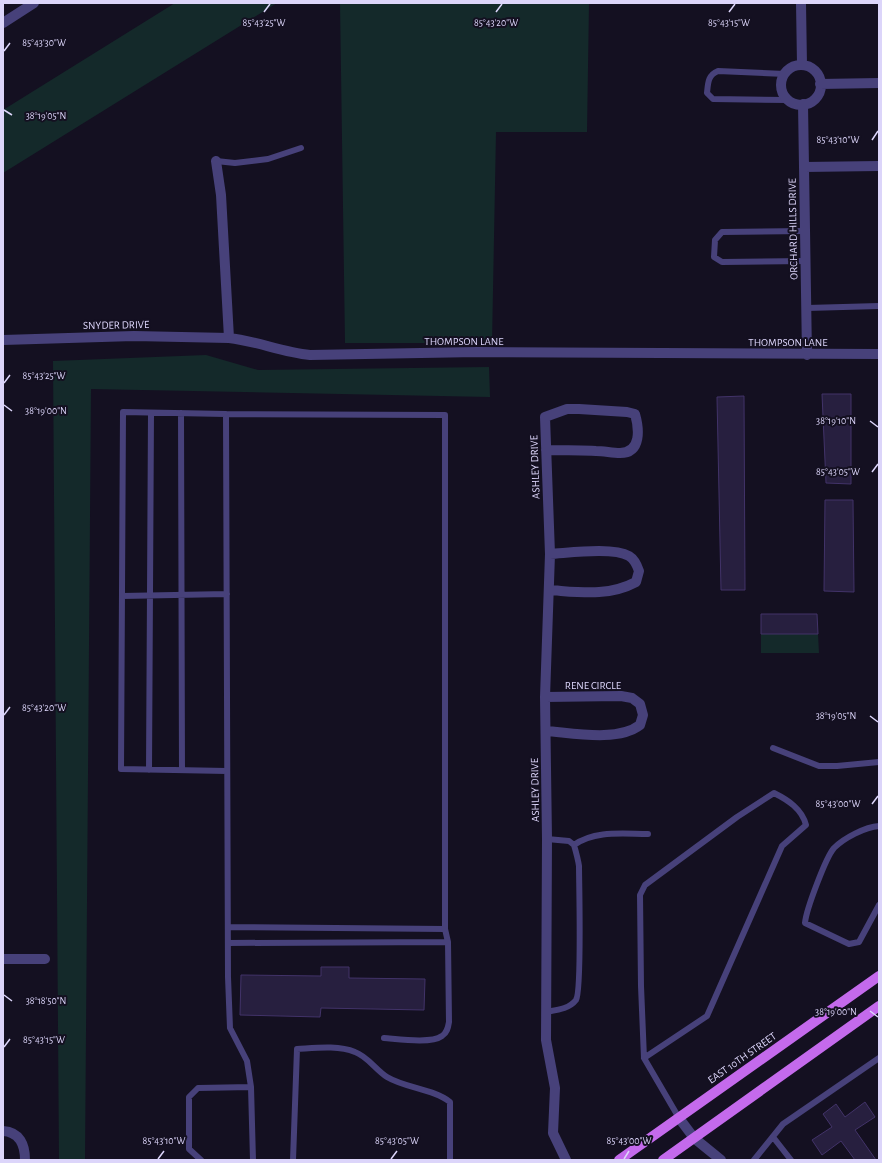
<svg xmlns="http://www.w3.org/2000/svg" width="882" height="1163" font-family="'Alegreya Sans',sans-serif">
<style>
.green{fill:#14292a}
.building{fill:#271f3f;stroke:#423369}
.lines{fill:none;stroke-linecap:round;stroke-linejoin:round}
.service{stroke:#47417a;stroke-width:6}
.minor{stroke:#47417a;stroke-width:10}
.primary{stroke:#c46aec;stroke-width:10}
.ticks{fill:none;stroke:#dcd5fa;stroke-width:1.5}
.labels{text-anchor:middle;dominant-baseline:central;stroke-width:4;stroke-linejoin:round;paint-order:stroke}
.street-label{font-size:11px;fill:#dcd5fa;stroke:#141021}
.ticks-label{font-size:10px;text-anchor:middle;fill:#dcd5fa;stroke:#141021;stroke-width:4;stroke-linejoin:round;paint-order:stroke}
</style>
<rect width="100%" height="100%" fill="#141021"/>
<path class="green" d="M175 3H277L3 173V110Z
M340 3H589L587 132H496L492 343H345Z
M206 355 258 370 489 367 490 397 91 389 85 1160H59L53 361Z
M761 634H818L819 653H761Z"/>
<path class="building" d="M822 394H851V484L826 483Z
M744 396 745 590H721L717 397Z
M825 500H853L854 592 824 591Z
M761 614H817L818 634H761Z
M321 967H349V978L425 979 424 1010 321 1008 320 1017 240 1015 241 975 321 976Z
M865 1102 875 1117 855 1130 876 1160H855L841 1141 822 1155 812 1140 832 1127 823 1114 836 1104 845 1117Z"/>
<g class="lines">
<path class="service" d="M785 74 718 71C708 75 708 83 707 93L713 99 788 100
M216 161 235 163 268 159 301 148
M805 231 722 232 715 240 714 257 722 262 806 261
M807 308 879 306
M181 413 182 770
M226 414 123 412 121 769 227 771
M122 596 227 594
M773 748 819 766H837L879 762
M149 770 151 413
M879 826C865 827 844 838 834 848 826 857 806 910 805 923L849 944 859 942 879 905
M574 845C595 830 623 834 648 834
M228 943 448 942
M546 1012C557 1010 569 1009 576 1000 582 991 579 883 579 866 578 859 576 852 574 845L569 841 547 839
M384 1038C398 1039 431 1044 442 1036 447 1033 448 1028 449 1022L448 942 445 929
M644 1058 707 1016 782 846 806 825C802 809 788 800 774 793L737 817 645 885 640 895 641 986 644 1058 679 1118
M251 1087 253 1160
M773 1137 791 1160
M201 1160 189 1149V1097L198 1088 251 1087 247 1061 230 1028 228 977 226 414 445 415V929L228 927
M293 1160 297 1049C315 1048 338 1045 355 1052 367 1056 376 1070 387 1077 405 1088 434 1089 450 1102V1160
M754 1160 783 1124 879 1058"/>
<path class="minor" d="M801 3 802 65
M3 23 34 3
M781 85a20 20 0 1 1 40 0a20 20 0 1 1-40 0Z
M820 84 879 83
M803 104 807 355
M216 161 221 195 229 338C256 341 282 352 310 355L477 352 879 354
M804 167 879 166
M3 340 134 336 229 338
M546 450C563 450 579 450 596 451 604 451 612 453 620 453 642 453 639 428 635 414L627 412 579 409H567L545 417 550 554 545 697 547 839 546 1040 555 1088 553 1133 566 1160
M549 590C579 592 608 597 636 582L639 571C637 565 634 559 629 556 613 547 569 553 550 554
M545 697 621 696 632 698 640 704 643 715 640 725C618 742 573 733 546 731
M3 959H45
M679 1118 694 1138 721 1160
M3 1131C20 1132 25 1145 25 1160"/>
<path class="primary" d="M619 1160 879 976
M663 1160 879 1006"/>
</g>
<path class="ticks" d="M264 12 270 4M496 12 502 4M729 12 735 4M4 51 10 43M4 110 12 115M872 140 878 131M4 383 10 375M4 405 12 411M870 421 878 427M872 472 878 464M4 715 10 707M870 716 878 722M872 804 878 796M4 995 12 1001M870 1011 878 1017M4 1047 10 1039M158 1159 164 1151M391 1159 397 1151M624 1159 629 1151"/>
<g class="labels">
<g class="street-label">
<text transform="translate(793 229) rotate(-91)">ORCHARD HILLS DRIVE</text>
<text transform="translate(116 325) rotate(-1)">SNYDER DRIVE</text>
<text x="464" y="341">THOMPSON LANE</text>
<text x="788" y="342">THOMPSON LANE</text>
<text transform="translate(535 467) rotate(-92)">ASHLEY DRIVE</text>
<text x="593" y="685">RENE CIRCLE</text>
<text transform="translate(535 790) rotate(-91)">ASHLEY DRIVE</text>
<text transform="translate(742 1058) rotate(-35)">EAST 10TH STREET</text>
</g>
</g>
<g class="ticks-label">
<text x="264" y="26">85°43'25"W</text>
<text x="496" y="26">85°43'20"W</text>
<text x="729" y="26">85°43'15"W</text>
<text x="44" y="46">85°43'30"W</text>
<text x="46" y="119">38°19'05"N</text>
<text x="838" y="143">85°43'10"W</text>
<text x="44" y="379">85°43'25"W</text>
<text x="46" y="414">38°19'00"N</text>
<text x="836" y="424">38°19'10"N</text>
<text x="838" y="475">85°43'05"W</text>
<text x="44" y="711">85°43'20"W</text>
<text x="836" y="719">38°19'05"N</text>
<text x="838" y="807">85°43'00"W</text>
<text x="46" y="1004">38°18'50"N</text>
<text x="836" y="1015">38°19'00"N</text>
<text x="44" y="1043">85°43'15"W</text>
<text x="164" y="1144">85°43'10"W</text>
<text x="397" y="1144">85°43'05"W</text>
<text x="629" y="1144">85°43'00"W</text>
</g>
<rect width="882" height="1163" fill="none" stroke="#dcd5fa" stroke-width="8"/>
</svg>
